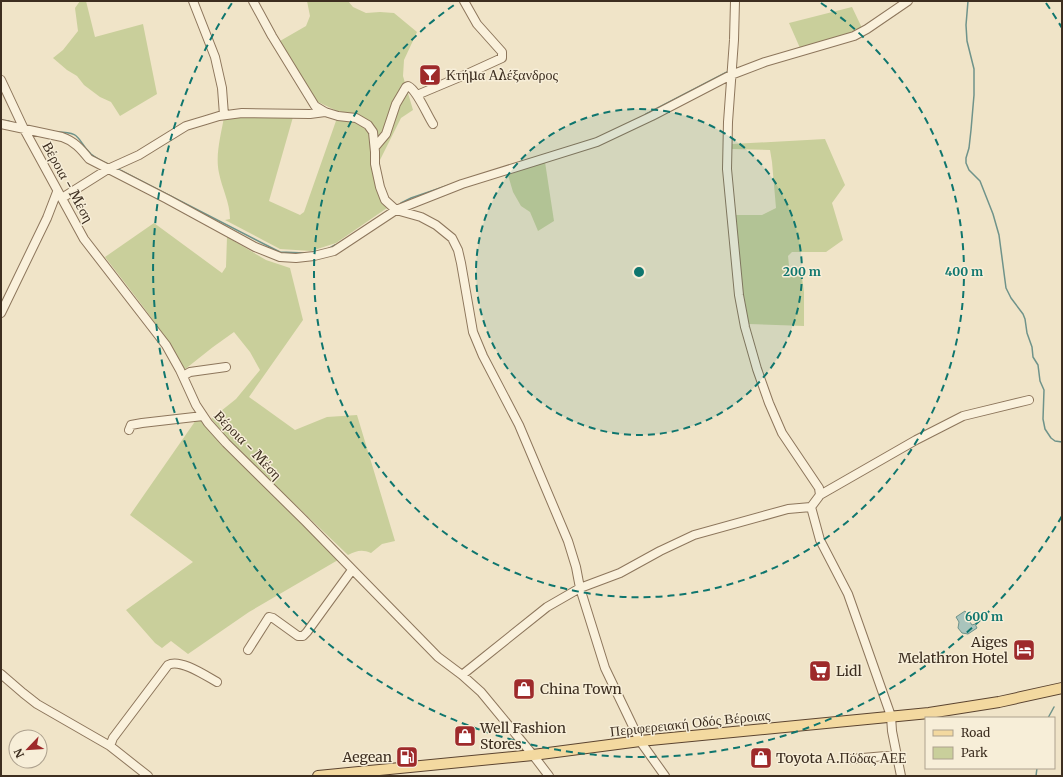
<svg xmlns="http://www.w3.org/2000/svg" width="1063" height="777" font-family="Merriweather,serif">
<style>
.green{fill:#c9cf9b}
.water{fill:#a9c4bc;stroke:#6f938a}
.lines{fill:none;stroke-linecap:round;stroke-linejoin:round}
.stream{stroke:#6f938a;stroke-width:1.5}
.minor-casing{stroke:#8d765c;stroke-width:10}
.major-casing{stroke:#5b4430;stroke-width:12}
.minor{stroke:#faf1dc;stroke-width:8}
.major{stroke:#f3d9a0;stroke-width:10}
.ring{fill:none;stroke:#0f766e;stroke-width:2;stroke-dasharray:7 5}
.labels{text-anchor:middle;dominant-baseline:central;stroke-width:3;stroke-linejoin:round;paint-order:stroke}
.poi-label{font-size:14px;fill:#3d2e20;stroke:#f7eed8;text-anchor:start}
.street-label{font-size:14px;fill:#3d2e20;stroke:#f7eed8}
.centre{fill:#0f766e;stroke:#f7eed8;stroke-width:2}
.ring-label{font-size:12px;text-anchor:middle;font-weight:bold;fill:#0f766e;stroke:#f7eed8;stroke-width:3;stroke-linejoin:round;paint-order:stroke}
</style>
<rect width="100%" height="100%" fill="#f0e4c8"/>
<path class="green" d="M80 1H86L95 37 143 24 157 94 120 116 111 102 100 97 84 85 77 76 67 70 53 58 63 50 78 31 75 8Z
M307 1H348L353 7 366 13 380 12 394 13 417 32 404 60 403 76 413 110 401 118 380 160 378 158 371 123 368 120 357 114 337 111 316 101 280 41 306 26 310 16Z
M852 7 862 28 851 33 800 48 789 23Z
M224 117H293L269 201 300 215 304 212 337 118 355 120 371 132 383 201 387 208 336 243 311 251 280 249 225 220 230 219C230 202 222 189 219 173 215 155 221 135 224 117Z
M825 139 845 185 832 203 843 240 826 252H792L788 256 790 275 802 277 804 292V326L749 324 740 274 734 215H762L776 208 772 162 770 150 732 149V144Z
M545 162 554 221 538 231 530 212 521 206 513 192 508 175Z
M154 223 222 273 226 267 227 237 266 260 290 268 303 320 249 397 295 430 327 417 357 415 395 541 382 544 371 553C362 549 356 551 348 555L236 448 211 419 236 399 260 370 250 352 234 332 213 347 184 370C163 329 133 294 105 257Z
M196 420 201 421 228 450 338 560 249 612 188 654 171 641 162 648 155 643 126 610 193 562 130 515Z"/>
<path class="water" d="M965 611 971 619 970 622 972 625 975 624 977 628 968 634 962 633 958 628 959 622 956 617Z"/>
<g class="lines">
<path class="stream" d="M968 1 966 25 967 41 974 69V95L971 130 969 148 966 158V163L969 170 980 181 993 214 999 235 1006 288 1011 298 1023 314 1025 319 1027 333 1032 347 1033 357 1038 365 1040 381 1044 390 1043 419 1045 429 1051 438 1055 441 1062 442
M646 114 727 72
M1 120 9 121
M57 132C83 132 76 140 91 154 96 158 102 161 108 164
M118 169 270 247 280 252 305 253
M401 203 411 198 449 185
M328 249 335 245
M1048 718 1054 707
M1036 776 1037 768"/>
<g class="minor-casing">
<path id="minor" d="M193 1 215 57 222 88 224 115
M253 1 272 36 315 106 325 112 338 116 356 118 368 125 373 132 375 152V164L380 187 385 200 396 210 421 217 436 225 452 238 458 250 461 263 473 332 483 356 519 425 568 541 576 567 580 588 605 668 640 741 665 776
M735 1 734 40 728 122 727 169 739 295 745 327 757 369 769 403 782 433 819 488 820 495 811 507 820 540 848 594 891 716 892 731 901 776
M1 80 24 129 84 239 166 345 180 370 196 405 208 423 226 443 305 521 438 657 462 675 481 692 533 755 549 776
M417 95 467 74 502 58V52L477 24 464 1
M1 124 62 137C74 141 81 149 89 159L167 199 255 247 280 257 296 258 314 256 334 251 396 210 462 184 597 142 652 116 731 75 765 62 854 36 867 29 908 1
M375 147 386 134 396 104 406 87 408 86C417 90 427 115 433 124
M62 198 108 169 139 155 186 126 206 120 219 116 242 113 310 114 325 112
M1 313 47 218 57 192
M183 376 190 372 226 367
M129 430 131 425 142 423 203 416
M820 495 916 440 963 416 1029 400
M248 650 269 617 273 618 298 636H303L307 632 352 570
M1 674 23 693 37 704 110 746 148 776
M462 675 547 607 580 588 620 573 660 551 694 535 788 509 811 507
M110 746 113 738 168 665C180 658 206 676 217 682
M851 759 897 755"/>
</g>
<g class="major-casing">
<path id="major" d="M318 776 533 755 640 741 929 713 999 702 1062 688"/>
</g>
<use href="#minor" class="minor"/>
<use href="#major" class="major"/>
</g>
<circle cx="639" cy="272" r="163" fill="#0f766e" fill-opacity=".12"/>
<g class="ring">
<circle cx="639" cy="272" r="163"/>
<path d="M821 3A325 325 0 1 1 457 3"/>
<path d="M1062 516A488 488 0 1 1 232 3M1046 3A488 488 0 0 1 1062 28"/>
</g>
<defs>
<g id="bar-square" transform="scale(1.15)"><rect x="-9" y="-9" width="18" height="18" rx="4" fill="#9e2a2b" stroke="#f7eed8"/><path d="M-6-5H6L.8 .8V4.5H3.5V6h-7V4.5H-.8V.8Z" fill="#fff"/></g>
<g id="hotel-square" transform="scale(1.15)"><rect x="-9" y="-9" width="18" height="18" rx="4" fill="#9e2a2b" stroke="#f7eed8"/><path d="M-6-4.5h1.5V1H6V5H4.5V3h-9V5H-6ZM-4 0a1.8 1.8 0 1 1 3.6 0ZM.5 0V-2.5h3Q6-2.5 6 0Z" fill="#fff"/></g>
<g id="supermarket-square" transform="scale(1.15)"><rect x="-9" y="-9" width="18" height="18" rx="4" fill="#9e2a2b" stroke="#f7eed8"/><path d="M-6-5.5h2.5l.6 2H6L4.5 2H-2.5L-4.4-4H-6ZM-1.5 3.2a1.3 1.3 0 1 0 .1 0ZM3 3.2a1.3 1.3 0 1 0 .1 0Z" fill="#fff"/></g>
<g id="shop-square" transform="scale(1.15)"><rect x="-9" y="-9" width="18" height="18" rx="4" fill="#9e2a2b" stroke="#f7eed8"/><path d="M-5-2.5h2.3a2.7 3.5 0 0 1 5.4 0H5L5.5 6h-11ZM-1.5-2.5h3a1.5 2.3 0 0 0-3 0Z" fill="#fff"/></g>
<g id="fuel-square" transform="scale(1.15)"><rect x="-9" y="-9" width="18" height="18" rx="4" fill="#9e2a2b" stroke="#f7eed8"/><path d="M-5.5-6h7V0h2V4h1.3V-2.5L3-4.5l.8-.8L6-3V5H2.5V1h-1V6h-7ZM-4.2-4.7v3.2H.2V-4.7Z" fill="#fff"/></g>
</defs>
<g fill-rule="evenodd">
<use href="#bar-square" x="430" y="75"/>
<use href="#hotel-square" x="1024" y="650"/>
<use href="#supermarket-square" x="820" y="671"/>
<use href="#shop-square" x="524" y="689"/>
<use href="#shop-square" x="465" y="736"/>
<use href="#fuel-square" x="407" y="757"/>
<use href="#shop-square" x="761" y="758"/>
</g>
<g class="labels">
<g class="poi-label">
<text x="446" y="75">Κτήμα Αλέξανδρος</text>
<text x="1008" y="642" text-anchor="end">Aiges<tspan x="1008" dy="16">Melathron Hotel</tspan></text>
<text x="836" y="671">Lidl</text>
<text x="540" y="689">China Town</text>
<text x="480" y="728">Well Fashion<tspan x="480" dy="16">Stores</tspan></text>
<text x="392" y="757" text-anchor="end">Aegean</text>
<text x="776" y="758">Toyota Α.Πόδας ΑΕΕ</text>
</g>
<g class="street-label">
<text transform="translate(68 182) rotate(61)">Βέροια - Μέση</text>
<text transform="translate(248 445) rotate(46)">Βέροια - Μέση</text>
<text transform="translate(690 723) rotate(-6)">Περιφερειακή Οδός Βέροιας</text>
</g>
</g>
<circle cx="639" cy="272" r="6" class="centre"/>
<g class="ring-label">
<text x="802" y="276">200 m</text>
<text x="964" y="276">400 m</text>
<text x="984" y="621">600 m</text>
</g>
<rect width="1063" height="777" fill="none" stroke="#3d2e20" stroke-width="4"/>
<rect x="925" y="717" width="130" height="52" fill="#f7eed8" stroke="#ada18e"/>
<rect x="933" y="730" width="20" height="6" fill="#f3d9a0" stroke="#ada18e"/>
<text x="961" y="737" font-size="12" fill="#3d2e20">Road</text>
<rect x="933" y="747" width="20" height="12" fill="#c9cf9b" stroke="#ada18e"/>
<text x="961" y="757" font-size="12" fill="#3d2e20">Park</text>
<g transform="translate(28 749) rotate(245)"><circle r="19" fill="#f7eed8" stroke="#ada18e"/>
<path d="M0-3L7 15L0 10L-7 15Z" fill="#9e2a2b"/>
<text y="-6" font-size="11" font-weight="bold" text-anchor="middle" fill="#3d2e20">N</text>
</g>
</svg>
